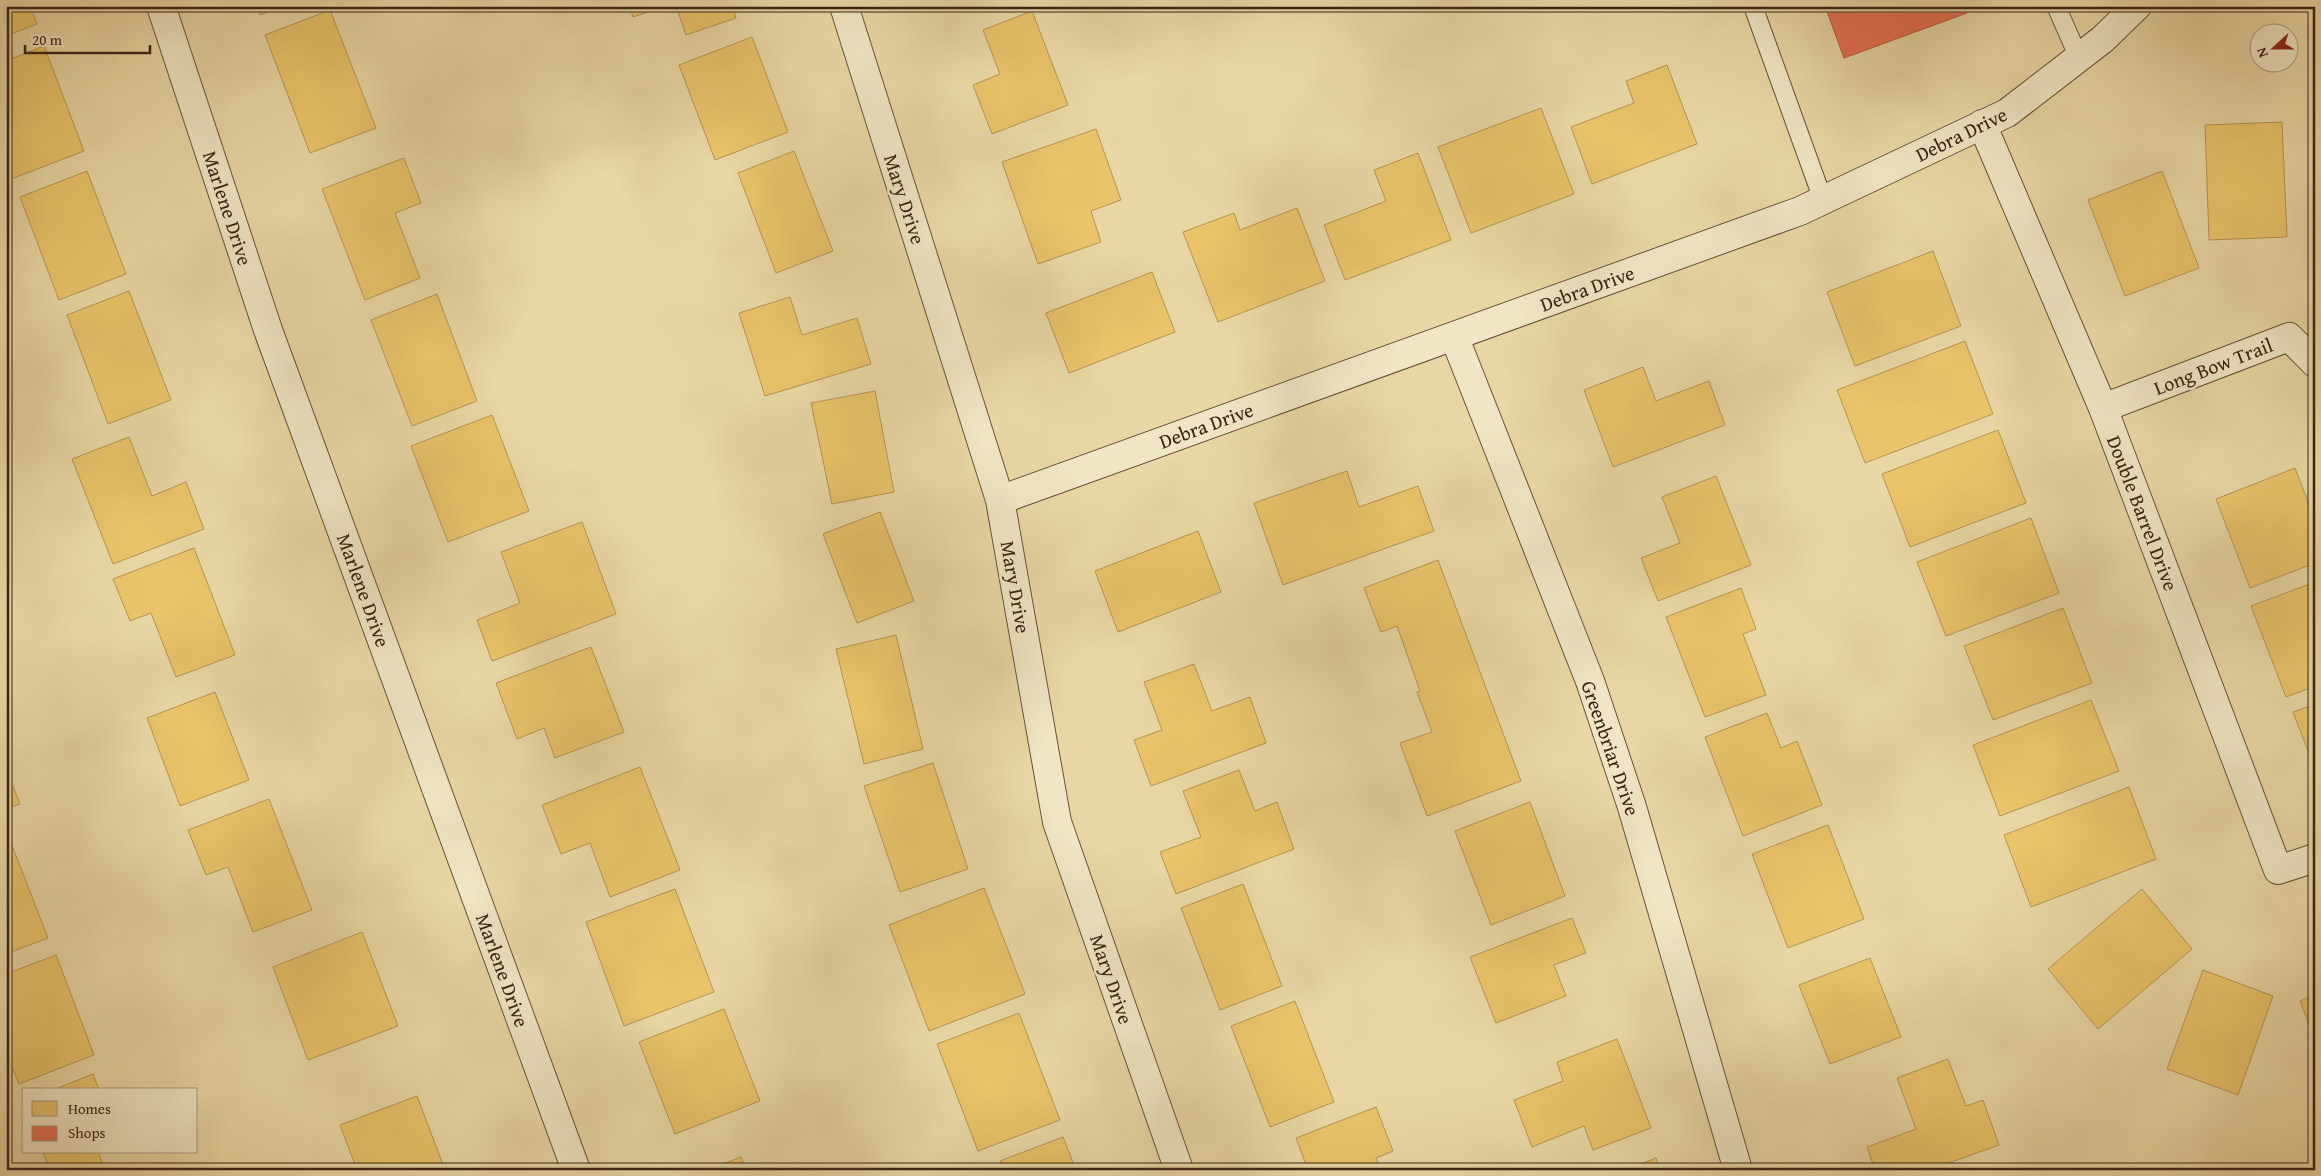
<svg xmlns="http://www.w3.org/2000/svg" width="2321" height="1176" font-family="'Gentium Book Plus',serif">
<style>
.homes{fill:#e9c46a;stroke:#b49451}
.shops{fill:#e76f51;stroke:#b3583f}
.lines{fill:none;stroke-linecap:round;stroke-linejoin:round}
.service-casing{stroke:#66513a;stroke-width:20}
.minor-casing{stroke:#66513a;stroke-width:30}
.tertiary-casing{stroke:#66513a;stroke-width:30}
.service{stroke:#f0e5c4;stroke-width:18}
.minor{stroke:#f0e5c4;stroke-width:28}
.tertiary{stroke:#f0e5c4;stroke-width:28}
.labels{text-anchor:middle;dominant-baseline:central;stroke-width:5;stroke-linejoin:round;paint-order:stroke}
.street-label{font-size:20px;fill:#3a2416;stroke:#f0e5c4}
</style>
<rect width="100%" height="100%" fill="#e8d7a4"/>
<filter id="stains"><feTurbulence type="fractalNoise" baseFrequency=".004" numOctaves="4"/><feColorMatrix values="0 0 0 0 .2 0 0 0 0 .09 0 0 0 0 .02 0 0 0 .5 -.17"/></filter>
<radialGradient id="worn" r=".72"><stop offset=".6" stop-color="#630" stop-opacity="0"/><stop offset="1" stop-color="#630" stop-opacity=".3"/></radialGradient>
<path class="homes" d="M6 6H30L37 24 6 36Z
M257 6H283L260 15Z
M630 6H666L633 17Z
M676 6H732L736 18 686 35Z
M971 6H990L974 13Z
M330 10 376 128 310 153 265 35Z
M1032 11 1068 105 992 134 973 85 1000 74 983 30Z
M752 37 788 132 715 160 679 65Z
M44 46 84 151 6 181V61Z
M1667 65 1697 144 1592 184 1571 127 1634 103 1626 81Z
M1541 108 1574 194 1471 233 1438 147Z
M2282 122 2287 237 2209 240 2205 125Z
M1096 129 1121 200 1091 211 1101 242 1038 264 1002 162Z
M794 151 833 251 776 273 738 173Z
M1418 153 1451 240 1345 280 1324 225 1386 201 1374 170Z
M404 158 421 203 395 213 420 278 365 300 322 189Z
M87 171 126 274 59 300 20 197Z
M2162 171 2199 268 2125 296 2088 200Z
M1297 208 1325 281 1218 322 1183 232 1234 213 1240 230Z
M1933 251 1961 326 1855 366 1827 292Z
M1152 272 1175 332 1069 373 1046 313Z
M129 291 171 400 108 424 67 315Z
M437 294 477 401 412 426 371 320Z
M790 297 802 335 857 318 871 364 765 396 739 313Z
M1965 341 1993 414 1865 463 1837 390Z
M1643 367 1656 401 1709 381 1725 425 1613 467 1584 390Z
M875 391 894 492 832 504 811 403Z
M492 415 529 511 448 542 411 446Z
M1998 430 2026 503 1910 547 1882 474Z
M129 437 152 496 186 482 204 529 113 564 72 459Z
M2295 468 2315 520V563L2250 588 2216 499Z
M1347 471 1359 507 1418 486 1434 531 1283 585 1254 503Z
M1716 476 1751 565 1658 601 1641 558 1680 543 1662 497Z
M880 512 914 601 857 623 823 534Z
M2031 518 2059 593 1946 636 1917 562Z
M582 522 616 614 492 661 477 620 520 603 501 552Z
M1198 531 1221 592 1118 632 1095 571Z
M194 548 235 655 176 677 151 613 130 621 113 579Z
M1438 560 1521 781 1427 816 1400 743 1432 732 1417 692 1420 691 1397 626 1381 632 1364 588Z
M2315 582V686L2286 697 2251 606Z
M1741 588 1756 629 1743 634 1766 695 1705 717 1666 617Z
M2063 608 2092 683 1993 720 1964 646Z
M896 635 923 749 864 764 836 649Z
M591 647 624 732 555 758 544 728 517 739 496 683Z
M1194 664 1212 711 1250 697 1266 743 1151 786 1134 740 1162 730 1144 682Z
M215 692 249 780 180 806 147 718Z
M2091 700 2119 771 2000 816 1973 745Z
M2315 704V769L2293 712Z
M1767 713 1781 748 1797 741 1822 805 1743 836 1705 737Z
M933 763 968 869 900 892 864 786Z
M640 767 680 870 610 897 590 843 561 854 542 805Z
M6 768 20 804 6 809Z
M1239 770 1255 811 1277 802 1294 849 1176 894 1160 852 1201 837 1183 791Z
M2129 787 2156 859 2031 907 2004 835Z
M269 799 312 910 253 932 228 867 206 875 188 830Z
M1530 802 1565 896 1491 925 1455 831Z
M1828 825 1864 919 1788 948 1752 854Z
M8 835 48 938 6 954V836Z
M1243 884 1282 986 1220 1010 1181 908Z
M984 888 1025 994 929 1031 889 925Z
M675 889 714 992 624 1026 586 922Z
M2142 889 2192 949 2098 1029 2048 969Z
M1572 918 1586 953 1554 965 1566 996 1496 1023 1470 957Z
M362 932 398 1026 308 1060 273 967Z
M56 955 94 1055 19 1084 6 1052V974Z
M1870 958 1901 1037 1830 1064 1799 985Z
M2203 970 2273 996 2238 1095 2167 1069Z
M2315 995V1040L2300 1001Z
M1295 1001 1334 1102 1270 1127 1231 1026Z
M724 1009 760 1101 675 1134 639 1042Z
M1019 1013 1060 1120 978 1151 937 1044Z
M1617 1039 1651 1128 1593 1150 1584 1126 1532 1147 1514 1100 1563 1081 1557 1062Z
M1948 1059 1966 1106 1983 1100 1999 1145 1929 1170H1875L1867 1147 1916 1129 1897 1078Z
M93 1074 99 1090H53Z
M417 1096 445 1170H357L340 1125Z
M1376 1107 1393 1151 1376 1158 1381 1170H1308L1296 1138Z
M1063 1137 1076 1170H1003L1000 1161Z
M43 1152H98L105 1170H50Z
M741 1157 746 1170H707Z
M1656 1158 1660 1170H1625Z"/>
<path class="shops" d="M1825 6H1964L1967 13 1844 58Z"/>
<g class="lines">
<g class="service-casing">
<path id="service" d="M1753 6 1823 200
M2056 6 2079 58"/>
</g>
<g class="minor-casing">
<path id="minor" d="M844 6 1000 500 1057 822 1179 1170
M1982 124 2103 408 2278 870 2315 858
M1454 336 1590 681 1632 807 1738 1170
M2103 408 2289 337 2315 363
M1000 500 1800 211 2007 113 2103 39 2137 6"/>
</g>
<g class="tertiary-casing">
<path id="tertiary" d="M161 6 268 330 576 1170"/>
</g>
<use href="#service" class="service"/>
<use href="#minor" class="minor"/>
<use href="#tertiary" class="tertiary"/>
</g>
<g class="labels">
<g class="street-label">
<text transform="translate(1961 134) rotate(-26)">Debra Drive</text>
<text transform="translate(905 199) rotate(72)">Mary Drive</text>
<text transform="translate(228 208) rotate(72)">Marlene Drive</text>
<text transform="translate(1587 288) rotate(-20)">Debra Drive</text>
<text transform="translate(2213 366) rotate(-21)">Long Bow Trail</text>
<text transform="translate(1206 425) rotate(-20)">Debra Drive</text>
<text transform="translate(2143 513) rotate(69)">Double Barrel Drive</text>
<text transform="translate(1016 587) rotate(80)">Mary Drive</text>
<text transform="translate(364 590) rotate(70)">Marlene Drive</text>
<text transform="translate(1611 748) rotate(71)">Greenbriar Drive</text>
<text transform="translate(503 970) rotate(70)">Marlene Drive</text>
<text transform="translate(1112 979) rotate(71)">Mary Drive</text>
</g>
</g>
<rect width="2321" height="1176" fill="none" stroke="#e8d7a4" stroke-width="25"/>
<rect x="8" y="8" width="2306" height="1161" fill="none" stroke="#3a2416" stroke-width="2.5"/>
<rect x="12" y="12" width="2296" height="1151" fill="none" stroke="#3a2416"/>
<rect x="22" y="1088" width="175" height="65" fill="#f0e5c4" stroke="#a7987e"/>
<rect x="32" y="1101" width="25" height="15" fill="#e9c46a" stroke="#a7987e"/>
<text x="68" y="1114" font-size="15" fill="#3a2416">Homes</text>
<rect x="32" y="1126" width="25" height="15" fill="#e76f51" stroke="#a7987e"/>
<text x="68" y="1138" font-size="15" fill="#3a2416">Shops</text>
<g transform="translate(2274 48) rotate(249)"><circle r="24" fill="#f0e5c4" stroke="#a7987e"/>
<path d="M0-4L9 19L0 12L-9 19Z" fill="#8f2418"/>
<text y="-8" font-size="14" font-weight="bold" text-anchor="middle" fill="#3a2416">N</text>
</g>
<path d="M25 45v8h125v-8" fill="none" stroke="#3a2416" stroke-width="2.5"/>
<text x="32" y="45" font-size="15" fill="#3a2416" stroke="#f0e5c4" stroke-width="4" paint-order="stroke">20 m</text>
<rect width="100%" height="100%" filter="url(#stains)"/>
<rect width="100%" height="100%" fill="url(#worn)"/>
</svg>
